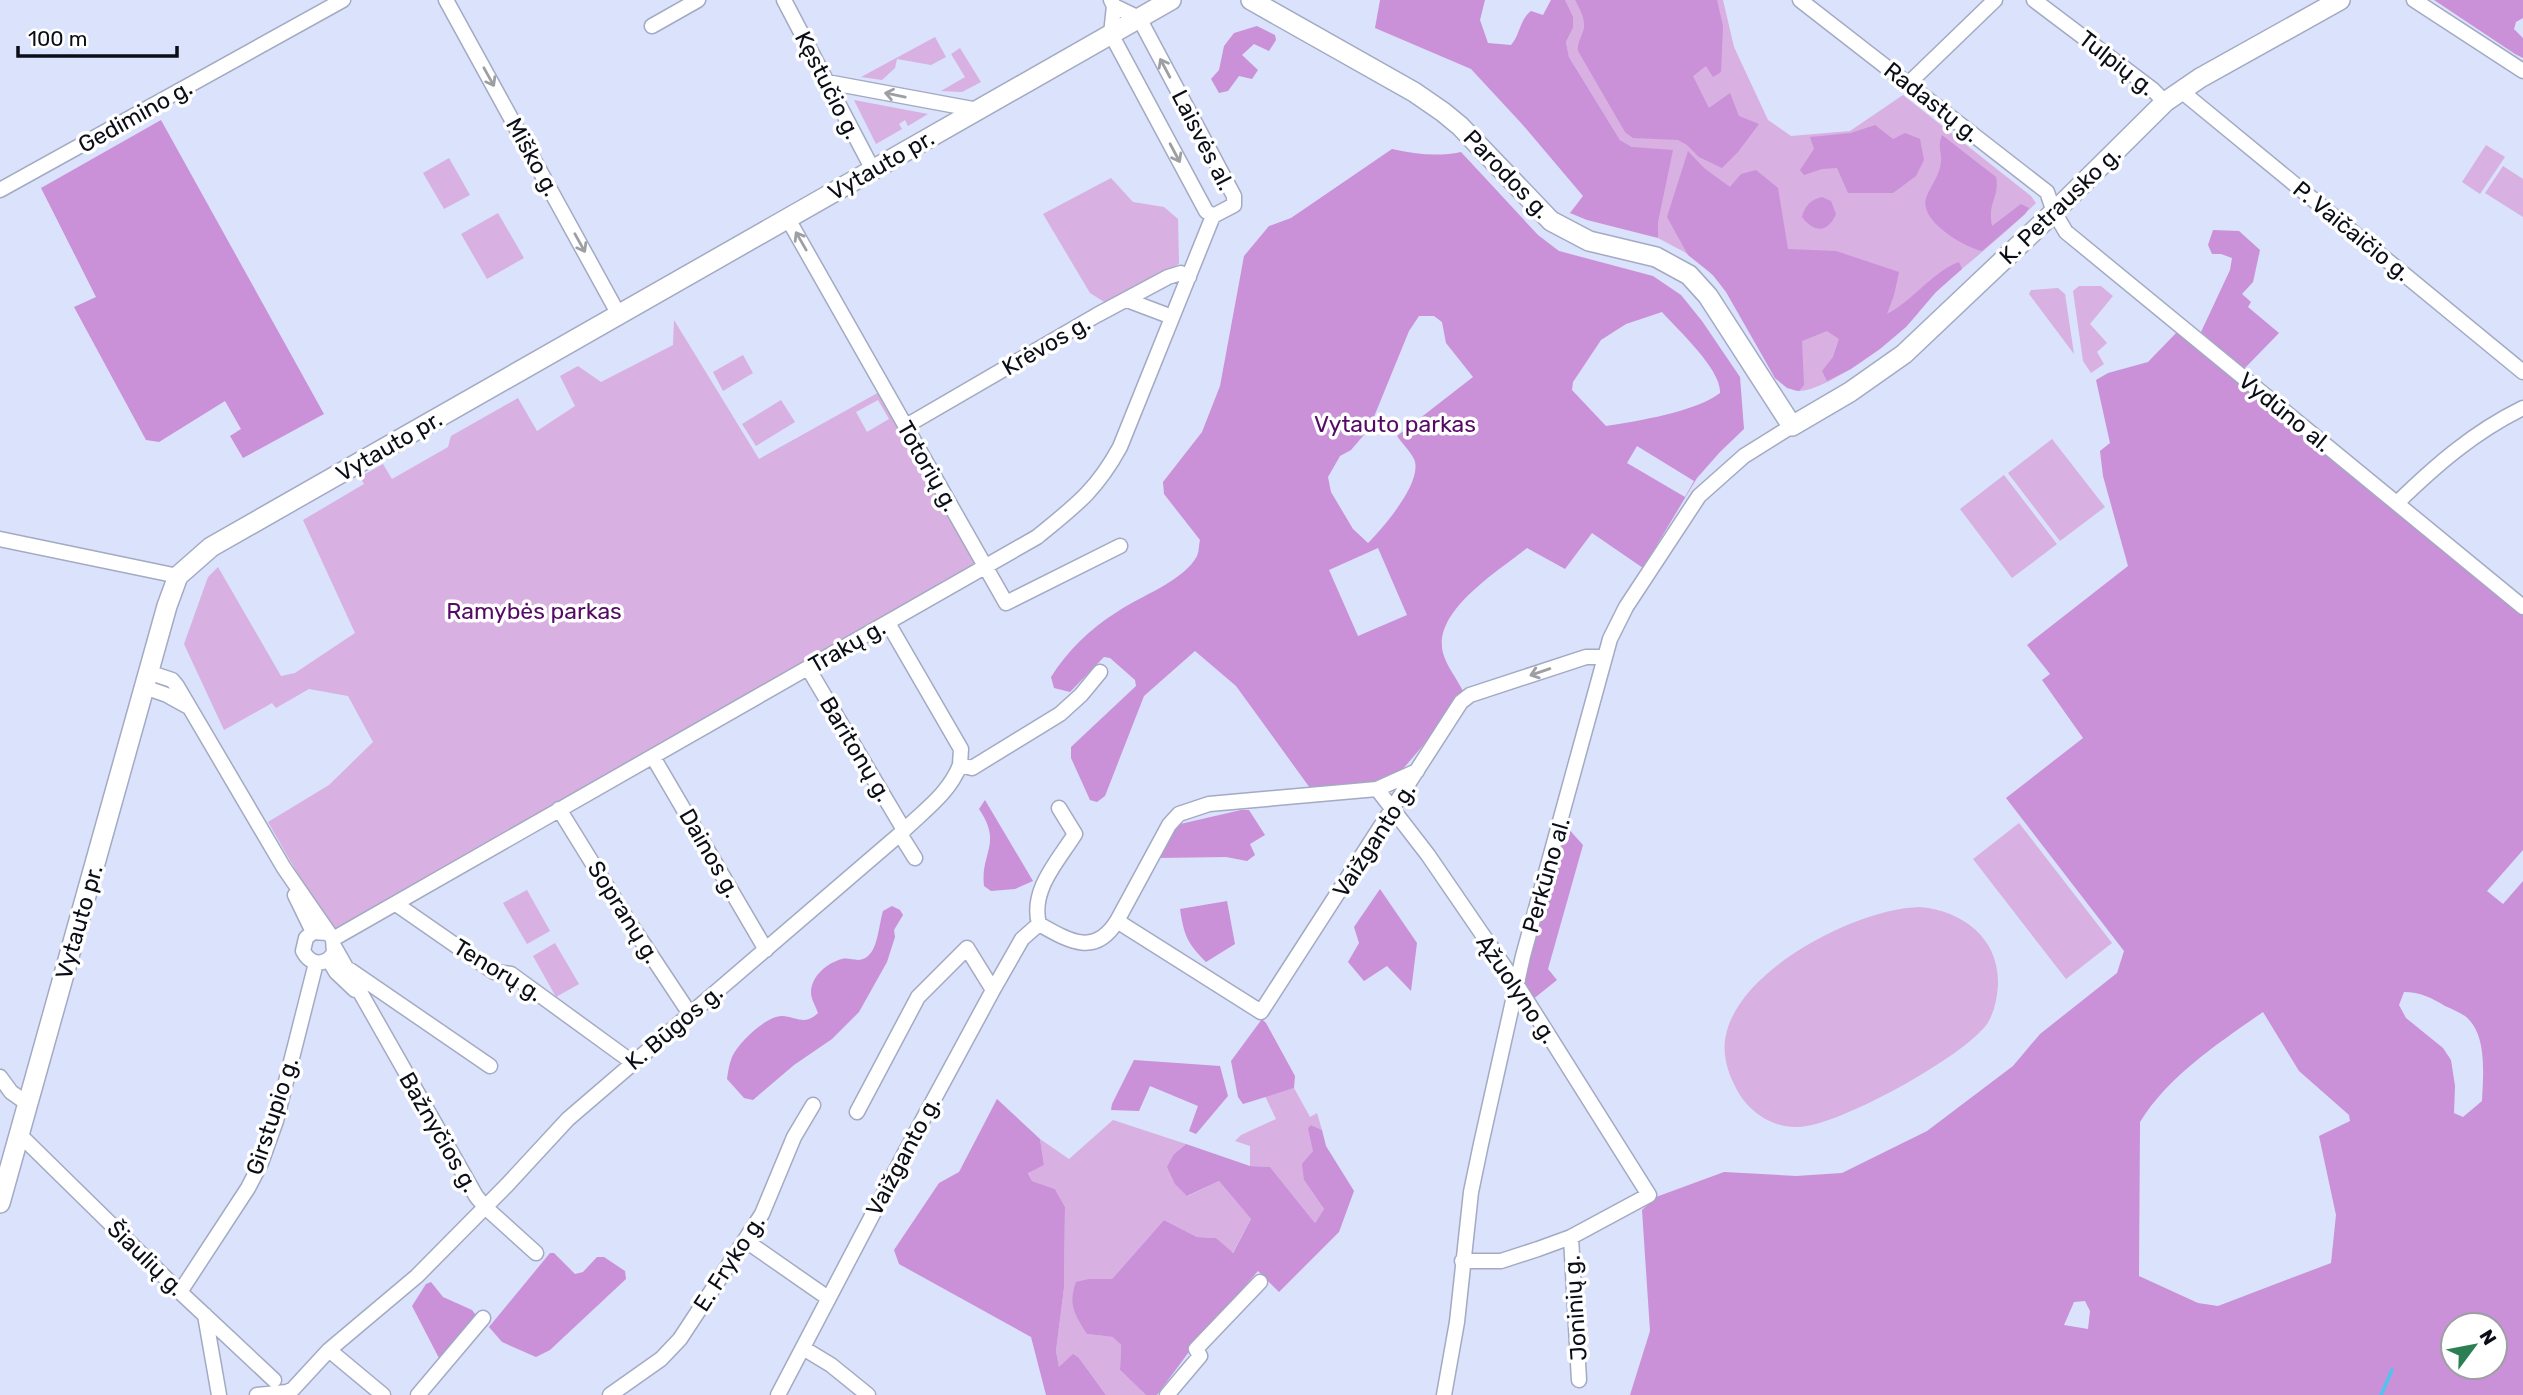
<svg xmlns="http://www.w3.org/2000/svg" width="2523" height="1395" font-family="Rubik,sans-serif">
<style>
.green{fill:#d8b0e1;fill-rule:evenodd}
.forest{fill:#ca90d8;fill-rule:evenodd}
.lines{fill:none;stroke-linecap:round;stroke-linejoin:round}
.stream{stroke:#50c3ee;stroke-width:3.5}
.minor-casing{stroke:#a3aac3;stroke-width:17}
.major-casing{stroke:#a3aac3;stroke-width:22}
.minor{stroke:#fff;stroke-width:14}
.major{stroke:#fff;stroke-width:19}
.oneway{stroke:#9d9fa2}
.labels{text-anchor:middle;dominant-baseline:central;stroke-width:7;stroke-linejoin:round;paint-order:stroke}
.street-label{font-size:23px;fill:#0b0e16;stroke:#fff}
.park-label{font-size:23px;fill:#550a65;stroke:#fff}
</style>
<rect width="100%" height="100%" fill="#dae2fc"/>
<path class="green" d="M1565 0H1723L1734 47 1768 120 1791 136 1850 131 1903 95 2031 196 2036 203C2006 234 1971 260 1939 289 1927 299 1919 314 1907 325 1888 344 1825 392 1798 391 1788 390 1782 383 1775 378 1754 340 1731 286 1696 260 1685 251 1670 245 1658 238V222L1632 147 1620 140 1569 57 1566 42 1573 28Z
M935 37 946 57 931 65 897 59 895 68 882 80 861 77Z
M960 48 981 82 962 92 941 91 965 77 951 54Z
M854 100 928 114 908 126 905 120 899 124 902 129 876 144Z
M2486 145 2505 157 2480 194 2462 182Z
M449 158 470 195 444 209 423 173Z
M2503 166 2523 179V217L2485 193Z
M1111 178 1133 202 1164 207 1178 219 1179 264 1106 303 1090 293 1043 214Z
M498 213 524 258 487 279 461 234Z
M2079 286H2101L2113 296 2090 324 2107 343 2097 352 2104 364 2091 373 2083 361 2073 291Z
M2058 288 2065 294 2074 354 2029 294 2031 290Z
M674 320 759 459 881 391 975 561 974 564 344 930H330L268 822 329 785 373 742 348 696 309 689 276 708 272 703 224 730 184 644 208 577 218 567 281 676 295 673 355 633 303 520 364 484 360 477 383 464 392 479 448 447 451 436 518 398 537 431 575 406 560 376 578 366 601 382 673 345ZM878 400 889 419 867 432 856 412Z
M743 355 753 373 723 391 713 372Z
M781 400 795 422 756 446 742 424Z
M2052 439 2105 507 2060 541 2008 473Z
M2004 475 2057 544 2012 578 1960 509Z
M2019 823 2112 943 2066 979 1973 859Z
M527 890 550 931 527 944 503 903Z
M1920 907C1963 911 1999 938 1998 984 1997 998 1995 1011 1987 1024 1963 1057 1839 1126 1798 1127 1771 1128 1746 1110 1735 1086 1727 1071 1722 1052 1726 1035 1739 969 1858 908 1920 907Z
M555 943 579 984 556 997 533 956Z
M1294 1088 1310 1117 1317 1113 1322 1130 1311 1125 1313 1151 1304 1180 1324 1209 1315 1223 1270 1167 1250 1166V1146L1235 1141 1241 1135 1276 1119 1265 1096Z
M1113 1120 1186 1144 1174 1154 1188 1196 1219 1181 1251 1219 1232 1254 1216 1238 1197 1237 1164 1220 1112 1279H1089L1087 1334 1114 1337 1121 1345 1120 1370 1146 1395H1106L1079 1358 1059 1368 1056 1351 1064 1288 1065 1207 1055 1189 1032 1181 1028 1172 1044 1165 1040 1139 1069 1159Z"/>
<path class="forest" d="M1380 0H1485L1480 20 1488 43 1511 45C1520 35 1520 19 1531 11L1543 15 1551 0H1565L1573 17V28L1566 42 1569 57 1620 140 1632 147 1673 150 1658 222V238L1587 220 1570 213 1583 196 1522 124 1471 69 1375 28Z
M1575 0H1717L1723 26 1721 72 1713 77 1706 66 1693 76 1709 108 1730 93 1739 116 1759 124 1738 152 1722 168 1699 157 1687 145 1678 140 1633 138 1625 132 1578 51C1577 42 1582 37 1584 28 1585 18 1580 9 1575 0Z
M2434 0H2523V18L2516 22 2514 29 2523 38V58L2515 54Z
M1257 26 1275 35 1276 40 1269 51 1254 44 1242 55 1258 70 1252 79 1239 76 1228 91 1219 93 1211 79 1219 70 1224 46 1234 33Z
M161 120 324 414 243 458 230 436 241 429 225 401 159 442 146 440 74 307 96 297 41 188Z
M1875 125 1893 139 1905 133 1920 139 1924 160 1916 176 1893 193H1848L1837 168 1822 169 1804 175 1800 170 1814 149 1810 137 1851 133Z
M1942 135 1996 177C2000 197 1987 202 1992 226L2021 204 2029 208 2025 214 1982 251C1964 247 1919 221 1926 198 1930 187 1940 175 1941 162 1942 151 1937 148 1942 135Z
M1392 149C1415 154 1438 157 1461 152L1538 235 1559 251 1653 276 1681 295 1702 321 1740 377 1744 429 1720 452 1697 478 1643 568 1592 533 1565 569 1527 548C1499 571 1432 611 1443 653 1446 665 1457 679 1463 691L1444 721 1396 777 1373 782 1310 788 1236 686 1195 651 1144 696 1105 796 1097 802 1090 800 1071 758V747L1136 686 1135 680 1110 658 1104 657 1070 692 1054 688 1051 677C1067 651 1091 628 1117 612 1140 596 1184 581 1197 556 1199 552 1199 544 1200 540L1164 494 1163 482 1202 432 1220 386 1244 256 1269 226 1291 218ZM1662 312C1677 329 1722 370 1720 393 1695 412 1638 421 1606 426L1572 390 1573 382 1601 340 1626 324ZM1419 316H1434L1442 322 1446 343 1473 377 1397 436C1402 443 1410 451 1414 459 1424 481 1383 528 1368 543L1353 529 1331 492 1328 477 1340 456 1351 450 1369 429 1409 331ZM1637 446 1694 481 1685 497 1627 463ZM1378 548 1407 615 1358 636 1329 570Z
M1688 151 1704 168 1730 187 1741 174 1756 170 1778 188 1788 249 1836 251 1899 272 1894 295 1887 314C1914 300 1932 272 1959 262L1962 269 1936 292 1906 327 1880 349 1851 369 1827 381 1822 371 1833 357 1839 339 1827 331 1802 341 1804 385 1799 391 1787 388 1775 378 1726 292 1713 275 1688 255 1667 217Z
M1822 197 1831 201 1836 214C1828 233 1814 233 1802 217 1805 206 1810 200 1822 197Z
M2213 230 2239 231 2260 250 2253 282 2242 294 2251 302 2248 307 2279 333 2244 369 2201 332 2230 270 2232 258 2221 254H2212L2208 245Z
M2178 331 2523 614V850L2487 891 2503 904 2523 881V1395H1630L1650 1331 1642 1210 1656 1197 1724 1172 1796 1176 1842 1173 1927 1131 2013 1066 2040 1034 2117 973 2124 951 2006 798 2083 738 2042 680 2050 674 2027 645 2128 566 2103 476 2100 451 2110 443 2096 380 2108 373 2148 362ZM2404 992C2420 992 2432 998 2445 1006 2452 1009 2459 1012 2465 1016 2488 1034 2483 1076 2482 1101L2463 1117 2454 1113 2455 1086 2451 1060 2443 1048 2406 1018 2399 1005ZM2263 1012 2299 1071 2349 1115 2350 1121 2319 1136 2336 1215 2331 1263 2218 1306 2198 1303 2139 1276 2140 1122C2168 1076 2220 1042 2263 1012ZM2085 1301 2090 1311 2088 1329 2064 1325 2074 1302ZM2453 1325H2495V1367H2453Z
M985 800 1033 881 1015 889 991 891 984 886C980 853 1003 844 979 809Z
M1241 810H1249L1265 835 1250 844 1255 855 1247 861 1226 857 1158 858 1176 825Z
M1565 825 1583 845 1548 969 1557 980 1532 1000 1520 985Z
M1380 889 1417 943 1411 991 1387 966 1364 981 1348 962 1359 943 1354 927Z
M1227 901 1235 944 1206 962C1187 943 1184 935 1180 909Z
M892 906 900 910 903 915 894 930 895 937 887 962 859 1012 832 1039 794 1065 753 1100 744 1098 727 1079C728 1072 729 1064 732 1057 738 1043 766 1016 782 1016 797 1017 805 1026 818 1013 816 1007 811 999 811 993 811 976 827 963 842 959 851 957 859 964 868 956 878 948 879 924 883 911Z
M1262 1019 1266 1023 1295 1076 1294 1088 1243 1104 1238 1097 1231 1061Z
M1134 1060 1220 1066 1228 1096 1196 1134 1189 1131 1198 1106 1150 1086 1139 1111 1111 1110 1112 1104Z
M997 1099 1040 1139 1044 1165 1028 1173 1032 1181 1055 1189 1065 1207 1064 1288 1056 1351 1059 1367 1073 1354 1079 1358 1106 1395H1046L1031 1337 899 1264 894 1250 939 1183 959 1172Z
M1311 1125 1322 1130 1326 1146 1354 1191 1339 1232 1279 1292 1258 1271 1197 1341 1157 1395H1146L1120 1370 1121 1345 1113 1337 1087 1334C1074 1313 1068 1305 1076 1282L1089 1279H1112L1164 1220 1197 1237 1216 1238 1233 1253 1251 1219 1219 1181 1187 1196 1175 1184 1167 1167 1174 1154 1186 1144 1250 1166 1270 1167 1315 1223 1324 1209 1304 1180 1302 1164 1313 1151 1308 1128Z
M550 1253H554L575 1274 583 1272 597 1257H604L625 1271 626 1279 550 1350 536 1357 502 1342 489 1327Z
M431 1282 443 1297 472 1310 479 1319 441 1362 412 1306 426 1284Z"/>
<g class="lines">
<path class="stream" d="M2381 1395 2392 1370"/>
<g class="minor-casing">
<path id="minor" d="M446 0 619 315
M784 0 873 170
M1111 0 1114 6 1111 34 1206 211 1213 216
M1800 0 2047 192 2054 212 2066 232 2523 607
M2034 0 2152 89 2165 102
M2414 0 2523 71
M1114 6 1139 18 1234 196V205L1213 216
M652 26 698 0
M827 82 978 110
M1909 83 1995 0
M2180 90 2523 372
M0 190 343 0
M788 219 1006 603 1120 546
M1127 300 1172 317
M906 426 1097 315 1168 277 1181 273 1189 277
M2397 503C2436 465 2474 432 2523 408
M0 539 178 576
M888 623 961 749 960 765
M808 668 904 830
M148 672 172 680 177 686 284 868 333 939 334 953C325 966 311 966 303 951L306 938 313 932 327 933
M144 687 167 695 187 706
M653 757 766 950
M1377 789 1428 855 1517 985 1649 1195 1571 1237 1538 1249 1501 1261H1462
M559 809 625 916 690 1014
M900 834 915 858
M295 895 313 932
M396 904 494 972 511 974 632 1062
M1117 921 1169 825 1179 814 1209 804 1377 789 1417 771
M1039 924C1030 890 1058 861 1075 834L1059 808
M333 939 1037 537C1075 506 1096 491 1120 447L1213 216
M335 948 476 1196 485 1207 536 1253
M329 960 336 972 355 990
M350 970 490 1066
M0 1077 11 1092 28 1104
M857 1112 918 997 967 948 993 990
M19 1134 180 1292 274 1380
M1571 1237 1579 1380
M746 1241 828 1298
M180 1292 248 1188 261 1163 276 1121 316 963
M205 1315 219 1395
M803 1348 831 1365 868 1395
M329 1350 383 1395
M257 1395 287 1392 293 1389 329 1350 417 1276 507 1185 568 1119 900 834C922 812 949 794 960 765L972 768 1060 714 1081 695 1100 672
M418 1395 483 1318
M610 1395 661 1359 680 1339 762 1214 794 1137 813 1105
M778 1395 907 1149 993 990 1022 939 1039 924C1069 941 1095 957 1117 921L1261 1012 1461 702 1470 695 1586 657H1605
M1167 1395 1200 1356 1196 1349 1260 1282
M1444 1395 1457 1322 1471 1192 1481 1144 1523 956 1610 639 1626 607 1699 496 1744 456 1792 426"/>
</g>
<g class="major-casing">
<path id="major" d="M1251 0 1414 92 1443 112 1460 126 1551 221 1589 241 1656 257 1689 275 1708 296 1792 426 1850 392 1904 354 2054 212 2165 102 2200 78 2340 0
M0 1203 167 606 178 576 211 547 1171 0"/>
</g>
<use href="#minor" class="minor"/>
<use href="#major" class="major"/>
</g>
<defs><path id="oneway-shaft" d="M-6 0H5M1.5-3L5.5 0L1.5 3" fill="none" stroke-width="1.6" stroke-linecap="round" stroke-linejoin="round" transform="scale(1.75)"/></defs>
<g class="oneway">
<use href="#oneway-shaft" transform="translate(1165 68) rotate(-118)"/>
<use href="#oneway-shaft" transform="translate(489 77) rotate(61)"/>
<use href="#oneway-shaft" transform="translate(895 95) rotate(-168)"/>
<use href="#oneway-shaft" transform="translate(1175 153) rotate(62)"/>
<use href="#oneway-shaft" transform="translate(801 241) rotate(-120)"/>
<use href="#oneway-shaft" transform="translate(580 243) rotate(61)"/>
<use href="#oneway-shaft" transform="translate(1540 672) rotate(161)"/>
</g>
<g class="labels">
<g class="street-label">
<text transform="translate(2117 63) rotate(38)">Tulpių g.</text>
<text transform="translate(828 85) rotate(63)">Kęstučio g.</text>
<text transform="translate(1932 102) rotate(38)">Radastų g.</text>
<text transform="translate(135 116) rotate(-29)">Gedimino g.</text>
<text transform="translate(1203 140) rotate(63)">Laisvės al.</text>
<text transform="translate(533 157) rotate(61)">Miško g.</text>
<text transform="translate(881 165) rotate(-30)">Vytauto pr.</text>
<text transform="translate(1507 174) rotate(46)">Parodos g.</text>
<text transform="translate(2060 205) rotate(-44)">K. Petrausko g.</text>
<text transform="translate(2352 231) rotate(39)">P. Vaičaičio g.</text>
<text transform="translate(1046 345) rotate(-30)">Krėvos g.</text>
<text transform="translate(2285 412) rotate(39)">Vydūno al.</text>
<text transform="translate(389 446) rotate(-30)">Vytauto pr.</text>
<text transform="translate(928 466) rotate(60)">Totorių g.</text>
<text transform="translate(847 646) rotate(-30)">Trakų g.</text>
<text transform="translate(856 749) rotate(59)">Baritonų g.</text>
<text transform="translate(1374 840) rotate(-57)">Vaižganto g.</text>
<text transform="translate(710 853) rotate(60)">Dainos g.</text>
<text transform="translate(1546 875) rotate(-74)">Perkūno al.</text>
<text transform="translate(624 912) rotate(58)">Sopranų g.</text>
<text transform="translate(79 922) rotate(-74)">Vytauto pr.</text>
<text transform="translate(498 970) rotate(31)">Tenorų g.</text>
<text transform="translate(1517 989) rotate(56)">Ąžuolyno g.</text>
<text transform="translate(674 1027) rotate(-40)">K. Būgos g.</text>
<text transform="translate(272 1116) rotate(-72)">Girstupio g.</text>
<text transform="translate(439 1132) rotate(60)">Bažnyčios g.</text>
<text transform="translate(903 1156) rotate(-62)">Vaižganto g.</text>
<text transform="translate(146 1258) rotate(44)">Šiaulių g.</text>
<text transform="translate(729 1263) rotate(-57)">E. Fryko g.</text>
<text transform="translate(1575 1308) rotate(-94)">Joninių g.</text>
</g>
<g class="park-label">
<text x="1395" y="424">Vytauto parkas</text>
<text x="534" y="611">Ramybės parkas</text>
</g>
</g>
<g transform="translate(2474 1346) rotate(58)"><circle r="33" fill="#ffffff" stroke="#9d9fa2" stroke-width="2"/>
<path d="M0-5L12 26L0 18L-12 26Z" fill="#2b7f52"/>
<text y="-10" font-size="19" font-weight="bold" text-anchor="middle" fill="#0b0e16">N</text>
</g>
<path d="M18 46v10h159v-10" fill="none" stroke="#0b0e16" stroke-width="3.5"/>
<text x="28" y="46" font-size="21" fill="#0b0e16" stroke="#ffffff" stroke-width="5" paint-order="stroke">100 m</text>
</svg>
